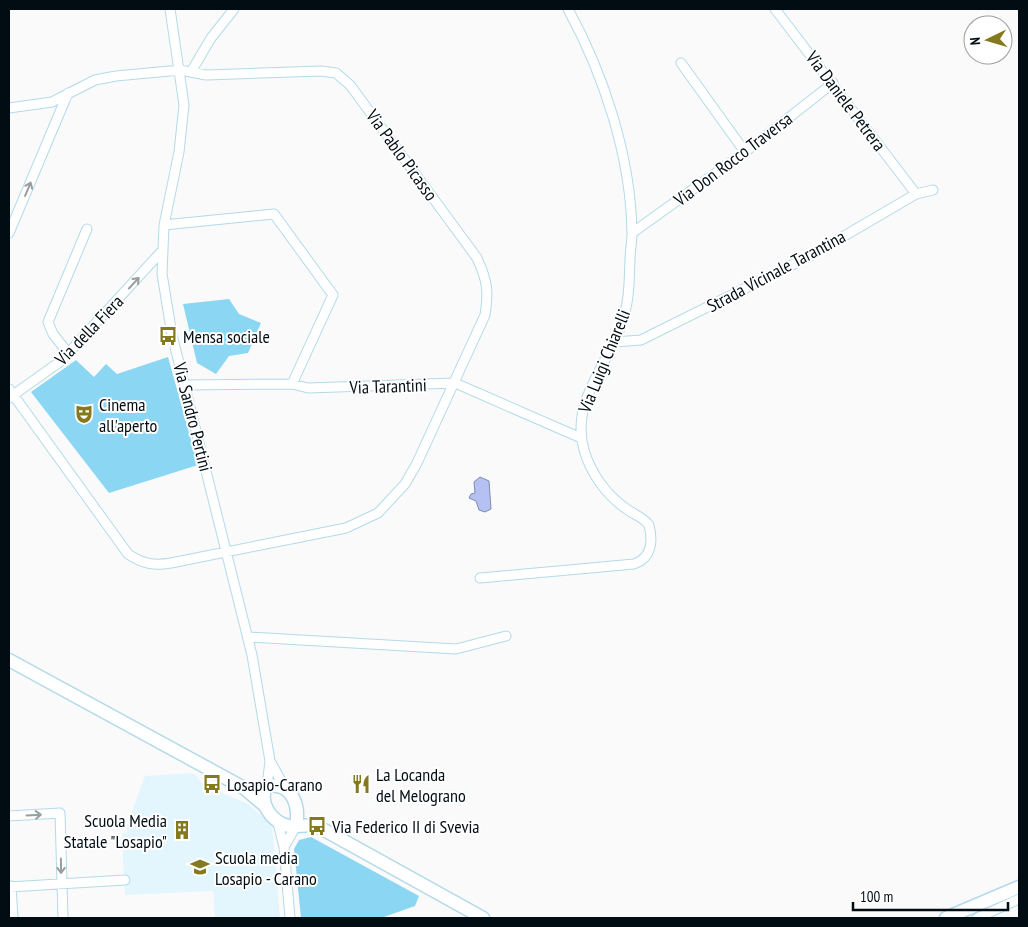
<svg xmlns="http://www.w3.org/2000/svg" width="1028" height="927" font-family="'PT Sans Narrow',sans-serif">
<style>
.built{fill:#e3f6fe}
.green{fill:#8bd6f3}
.water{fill:#b4c1f2;stroke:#7f8baf}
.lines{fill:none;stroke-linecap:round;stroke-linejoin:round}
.minor-casing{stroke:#b3daea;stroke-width:11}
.secondary-casing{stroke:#b3daea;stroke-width:15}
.minor{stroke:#fff;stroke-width:9}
.secondary{stroke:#fff;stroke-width:12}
.oneway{stroke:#9a9ea1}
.labels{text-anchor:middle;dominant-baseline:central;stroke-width:4;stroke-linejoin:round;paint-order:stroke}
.street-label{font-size:18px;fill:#020d13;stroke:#fff}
.poi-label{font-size:18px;fill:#020d13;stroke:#fff;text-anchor:start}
</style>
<rect width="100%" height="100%" fill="#fafafa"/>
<path class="built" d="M191 773 196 775 202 784 248 804 272 825 280 918H215L213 891 125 895 122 833H127V825L145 776Z"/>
<path class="green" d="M229 299 239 314 261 323 248 353 229 356 216 374 197 363 183 304Z
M168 357 198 465 109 493 31 392 76 360 94 377 106 364 117 374Z
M311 837 419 896 415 906 381 918H301L294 849 299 840Z"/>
<path class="water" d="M480 477 489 481 491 509 485 512 479 510 476 501 469 498 471 494 475 493 474 482Z"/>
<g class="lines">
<g class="minor-casing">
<path id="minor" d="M170 9 184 105 179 152 164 225 162 274 172 335 252 655 270 761 267 786
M775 9 916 194
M681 63 745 152
M191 72 211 38 234 9
M9 108 52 102 95 80 116 76 180 70 206 75 321 71 336 73 350 85 477 258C487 280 489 291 485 315L417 463 405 484 378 513 346 528 171 563C154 566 143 564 128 554L9 389
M164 225 274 214 333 295 292 384
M9 233 68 93
M632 233 745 152 833 83
M615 342 641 340 810 256 916 194 933 190
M68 353 53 334 48 322 87 229
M184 385 292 384 308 388 455 383 581 438
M9 398 61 361 161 252
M480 578 634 564C652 558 653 541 649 525 643 517 635 515 628 510 607 496 591 474 584 450 569 398 614 360 625 312 630 295 629 277 630 260 630 251 632 242 632 233 631 157 604 75 568 9
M248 637 456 649 506 636
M270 761 285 788
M9 816 60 813 63 918
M278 823 284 847 290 918
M284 847 296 826
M11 886 13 918
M9 887 125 880
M977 918 1019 899"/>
</g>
<g class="secondary-casing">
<path id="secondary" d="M9 660 244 788 264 805
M296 826C300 805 292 782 267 786 257 802 272 823 289 826 298 827 308 824 317 826L483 918
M946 918 1019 887"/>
</g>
<use href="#minor" class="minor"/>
<use href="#secondary" class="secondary"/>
</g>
<defs><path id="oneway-shaft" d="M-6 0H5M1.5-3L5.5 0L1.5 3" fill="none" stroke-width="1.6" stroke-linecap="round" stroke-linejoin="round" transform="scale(1.25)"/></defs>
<g class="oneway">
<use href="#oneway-shaft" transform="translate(28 189) rotate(-67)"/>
<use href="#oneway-shaft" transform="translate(134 283) rotate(-47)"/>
<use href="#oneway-shaft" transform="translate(34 815) rotate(-3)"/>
<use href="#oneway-shaft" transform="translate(61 866) rotate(89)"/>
</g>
<defs>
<g id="bus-bare" transform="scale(1.5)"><path d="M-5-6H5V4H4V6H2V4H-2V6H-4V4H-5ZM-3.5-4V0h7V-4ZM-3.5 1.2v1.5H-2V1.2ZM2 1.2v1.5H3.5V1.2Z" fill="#85791e" stroke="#fff" stroke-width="2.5" paint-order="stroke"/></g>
<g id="theatre-bare" transform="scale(1.5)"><path d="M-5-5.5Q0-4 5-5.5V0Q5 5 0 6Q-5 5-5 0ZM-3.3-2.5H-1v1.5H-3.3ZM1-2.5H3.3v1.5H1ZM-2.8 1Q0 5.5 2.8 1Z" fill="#85791e" stroke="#fff" stroke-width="2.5" paint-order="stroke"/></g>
<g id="restaurant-bare" transform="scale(1.5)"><path d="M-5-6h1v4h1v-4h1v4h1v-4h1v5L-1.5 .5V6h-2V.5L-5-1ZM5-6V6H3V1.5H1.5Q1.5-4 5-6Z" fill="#85791e" stroke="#fff" stroke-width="2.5" paint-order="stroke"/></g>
<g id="building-bare" transform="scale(1.5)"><path d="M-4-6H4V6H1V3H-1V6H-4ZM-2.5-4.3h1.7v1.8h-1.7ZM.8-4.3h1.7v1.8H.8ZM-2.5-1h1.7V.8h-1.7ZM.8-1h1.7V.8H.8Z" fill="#85791e" stroke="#fff" stroke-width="2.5" paint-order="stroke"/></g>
<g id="school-bare" transform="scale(1.5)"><path d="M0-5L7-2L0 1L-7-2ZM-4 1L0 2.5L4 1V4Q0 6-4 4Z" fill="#85791e" stroke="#fff" stroke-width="2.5" paint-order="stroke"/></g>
</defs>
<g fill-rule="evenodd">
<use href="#bus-bare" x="168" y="336"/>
<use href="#theatre-bare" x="84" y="414"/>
<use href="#bus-bare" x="212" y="784"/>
<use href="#restaurant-bare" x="361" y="784"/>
<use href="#bus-bare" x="317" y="826"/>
<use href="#building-bare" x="182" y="830"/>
<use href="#school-bare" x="200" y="867"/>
</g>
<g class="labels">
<g class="street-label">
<text transform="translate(846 101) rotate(53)">Via Daniele Petrera</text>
<text transform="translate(402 155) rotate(54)">Via Pablo Picasso</text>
<text transform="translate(733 159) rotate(-37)">Via Don Rocco Traversa</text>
<text transform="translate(776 271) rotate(-28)">Strada Vicinale Tarantina</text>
<text transform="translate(89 330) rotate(-46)">Via della Fiera</text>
<text transform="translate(604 361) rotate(-68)">Via Luigi Chiarelli</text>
<text transform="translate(388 386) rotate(-2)">Via Tarantini</text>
<text transform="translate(193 417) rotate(76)">Via Sandro Pertini</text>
</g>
<g class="poi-label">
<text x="183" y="336">Mensa sociale</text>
<text x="99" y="404">Cinema<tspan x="99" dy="21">all'aperto</tspan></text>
<text x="376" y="774">La Locanda<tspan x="376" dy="21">del Melograno</tspan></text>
<text x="227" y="784">Losapio-Carano</text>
<text x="167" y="820" text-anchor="end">Scuola Media<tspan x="167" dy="21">Statale "Losapio"</tspan></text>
<text x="332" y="826">Via Federico II di Svevia</text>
<text x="215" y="857">Scuola media<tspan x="215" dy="21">Losapio - Carano</tspan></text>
</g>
</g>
<rect width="1028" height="927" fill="none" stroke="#020d13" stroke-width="20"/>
<g transform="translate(988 40) rotate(265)"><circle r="24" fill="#ffffff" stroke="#9a9ea1"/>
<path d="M0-4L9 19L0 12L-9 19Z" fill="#85791e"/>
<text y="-8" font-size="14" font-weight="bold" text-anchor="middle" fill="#020d13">N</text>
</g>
<path d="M853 902v8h155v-8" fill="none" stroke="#020d13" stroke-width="2.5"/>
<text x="860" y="902" font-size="15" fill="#020d13" stroke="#ffffff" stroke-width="4" paint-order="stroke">100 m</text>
</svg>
